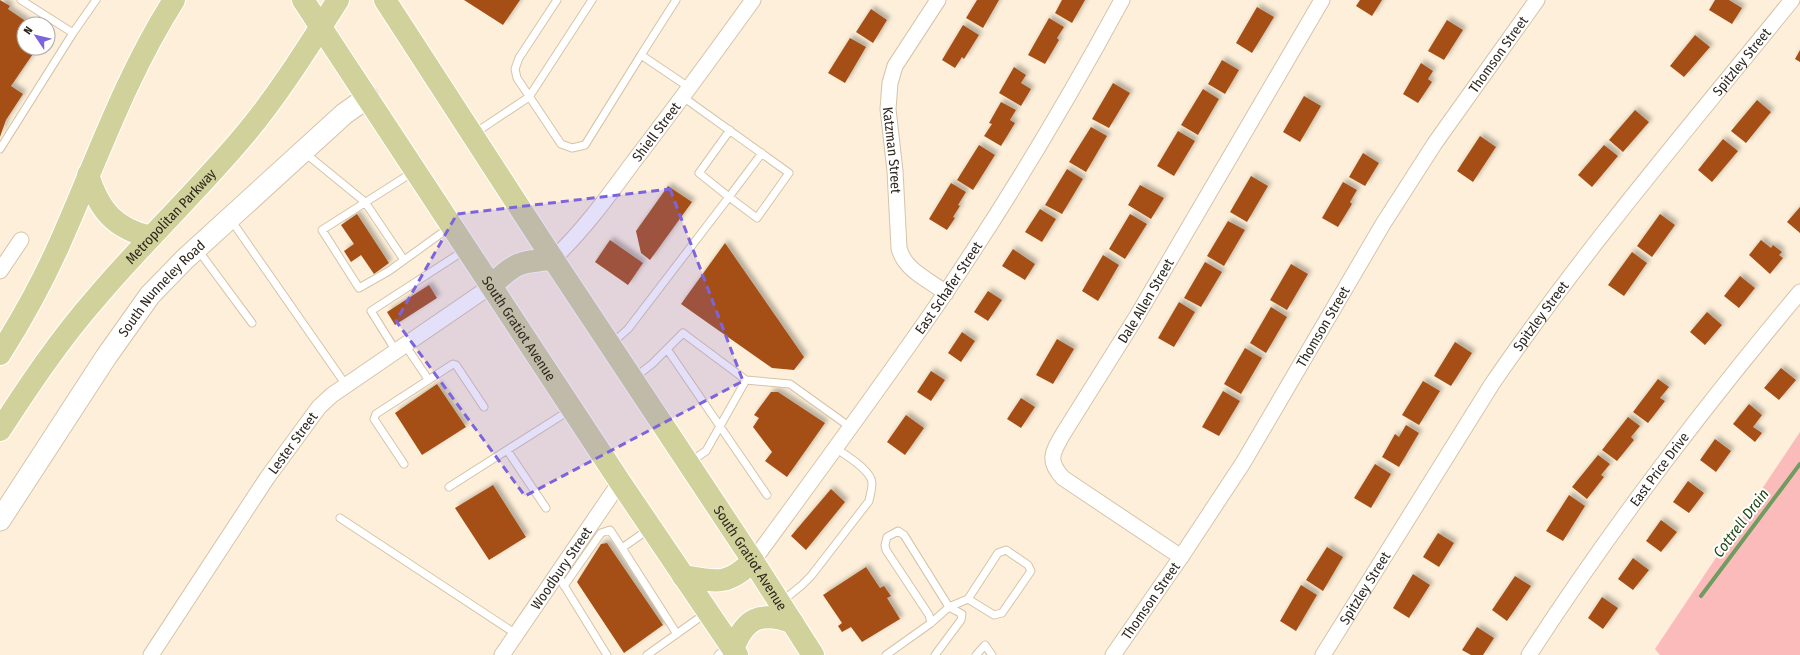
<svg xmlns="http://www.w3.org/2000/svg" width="1800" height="655" font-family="'Fira Sans Condensed',sans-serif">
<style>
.green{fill:#fbbbbb}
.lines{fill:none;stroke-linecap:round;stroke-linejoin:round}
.stream{stroke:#719c60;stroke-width:4}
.building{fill:#a55018;filter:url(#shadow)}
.lane-casing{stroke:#d5c4aa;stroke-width:9}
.street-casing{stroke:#d5c4aa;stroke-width:17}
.secondary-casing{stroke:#d5c4aa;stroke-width:23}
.primary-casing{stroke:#fff;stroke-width:24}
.lane{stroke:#fff;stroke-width:7}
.street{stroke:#fff;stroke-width:15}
.secondary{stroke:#fff;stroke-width:21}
.primary{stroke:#d1d19b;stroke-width:22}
.marked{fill:#7d64df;fill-opacity:0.2;stroke:#7d64df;stroke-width:3;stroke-dasharray:8 5;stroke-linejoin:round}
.labels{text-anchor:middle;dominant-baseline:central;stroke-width:4;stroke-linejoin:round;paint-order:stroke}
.street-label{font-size:14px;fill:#2d271d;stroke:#fff}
.water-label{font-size:15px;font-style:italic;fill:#1e4810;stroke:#fff}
</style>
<defs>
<filter id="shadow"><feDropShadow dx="3.5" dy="-3.5" stdDeviation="2" flood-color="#0004"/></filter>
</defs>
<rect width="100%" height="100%" fill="#fdefd9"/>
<path class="green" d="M1800 432V655H1660L1655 649Z"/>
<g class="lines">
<path class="stream" d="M1701 596 1800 464"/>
</g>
<path class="building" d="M0 0 10 6 8 9 30 24H24V48H37L11 86 23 94 6 120 0 137Z
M464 0H520L503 25Z
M977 0H999L983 28 966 18Z
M1062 0H1085L1072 23 1055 13Z
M1360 0H1382L1372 16 1356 6Z
M1715 0H1729L1742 8 1732 24 1709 10Z
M1257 7 1274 17 1252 53 1236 43Z
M871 9 887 20 873 43 856 32Z
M1049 18 1064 27 1057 38 1059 40 1045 64 1028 55Z
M1447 20 1463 30 1444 60 1428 51Z
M963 25 979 35 964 59 962 57 955 68 942 60Z
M1695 35 1710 47 1684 77 1670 66Z
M850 38 866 47 845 83 828 73Z
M1800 50V62L1795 59Z
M1222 60 1239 70 1225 94 1208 84Z
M1421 63 1433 71 1428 79 1432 82 1418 103 1403 94Z
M1014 67 1026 75 1021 83 1031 89 1021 106 999 93Z
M1113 83 1130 93 1109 128 1092 119Z
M1203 89 1219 99 1198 135 1181 125Z
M1304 96 1321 106 1300 142 1283 132Z
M1757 100 1771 112 1746 143 1731 131Z
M1001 102 1016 110 1010 120 1015 123 1001 146 984 136 992 124 989 123Z
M1635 110 1649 122 1623 152 1609 140Z
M1091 127 1107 136 1086 172 1069 162Z
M1178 131 1195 141 1174 176 1157 166Z
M1480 136 1496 147 1473 182 1457 171Z
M1723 139 1738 151 1712 182 1698 170Z
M979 145 995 155 973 190 957 180Z
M1604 145 1618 156 1592 187 1578 175Z
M1363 153 1379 163 1365 186 1349 177Z
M1067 169 1083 179 1062 214 1045 205Z
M1251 176 1268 186 1247 222 1230 212Z
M1343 182 1357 190 1350 202 1352 204 1338 227 1322 218Z
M951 183 966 192 958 205 960 206 953 217 955 218 947 230 929 219Z
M1140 185 1164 198 1151 219 1128 205Z
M668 186 692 202 650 260 641 253 636 231Z
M1800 207V233L1787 222Z
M1040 209 1056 219 1042 242 1025 232Z
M357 214 389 263 374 274 361 255 351 262 344 251 354 244 341 225Z
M1130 214 1147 224 1125 259 1109 249Z
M1660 214 1675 225 1652 257 1637 246Z
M1228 221 1245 230 1224 266 1207 256Z
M610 240 643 263 628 285 595 262Z
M1761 240 1771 248 1773 245 1782 252 1779 255 1783 258 1770 274 1749 255Z
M725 243 804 357 794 370 772 368 681 304Z
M1013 249 1035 264 1025 280 1002 266Z
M1632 252 1647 263 1624 296 1608 285Z
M1103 255 1119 265 1098 301 1082 291Z
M1205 262 1222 272 1201 307 1184 298Z
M1291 264 1308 274 1287 310 1270 300Z
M1740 276 1755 288 1739 308 1724 296Z
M429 285 437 298 395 325 387 312Z
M988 291 1002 300 988 321 974 312Z
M1179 302 1195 312 1174 347 1158 338Z
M1271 307 1287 317 1266 353 1250 343Z
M1707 312 1722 325 1705 345 1690 332Z
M962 332 975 341 961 362 948 353Z
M1057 339 1074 349 1053 384 1036 375Z
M1455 342 1472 353 1451 386 1434 376Z
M1245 348 1262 358 1241 394 1224 384Z
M1781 368 1796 380 1779 400 1764 388Z
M931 371 945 380 931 401 917 392Z
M1658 379 1669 387 1660 398 1665 401 1648 423 1633 412Z
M1423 381 1440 391 1419 425 1402 415Z
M437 384 466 427 422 455 395 413Z
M1223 391 1240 401 1219 436 1202 427Z
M771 392H778L825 423 787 477 765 461 772 452 753 427 759 418 754 415Z
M1021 398 1035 407 1021 428 1007 419Z
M1749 404 1762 415 1753 427 1762 433 1755 442 1733 424Z
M906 415 924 428 905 455 887 442Z
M1628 417 1640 426 1631 437 1634 440 1617 461 1602 450Z
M1406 425 1419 433 1399 467 1382 457 1395 434 1399 437Z
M1715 439 1731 451 1716 472 1700 460Z
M1598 455 1610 464 1601 475 1604 477 1587 499 1572 487Z
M1375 464 1391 474 1371 508 1354 498Z
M1688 481 1704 493 1689 513 1673 502Z
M493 485 526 537 489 560 455 508Z
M831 489 845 502 806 550 791 536Z
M1569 495 1585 506 1563 541 1546 531Z
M1661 520 1677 532 1661 552 1646 541Z
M1438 533 1454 543 1439 567 1423 557Z
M607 543 663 625 624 653 577 582 601 544Z
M1327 547 1343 557 1323 591 1306 580Z
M1633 558 1649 570 1633 590 1618 579Z
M866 567 880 588 884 586 891 596 887 598 900 619 862 642 851 627 842 632 838 626 842 623 823 595Z
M1413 574 1430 585 1409 618 1393 608Z
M1515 576 1531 586 1507 621 1492 610Z
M1301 585 1317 595 1296 631 1280 621Z
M1602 597 1618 608 1603 629 1588 618Z
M1477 627 1494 638 1483 655H1471L1462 650Z"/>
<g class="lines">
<g class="lane-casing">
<path id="lane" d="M557 0 519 58 515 69 517 78 561 144 572 148 585 145 641 55
M676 0 641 55 690 88
M73 33 96 0
M730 130 699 173 729 197 762 153
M475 133 529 97 592 0
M0 149 73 33 21 0
M305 153 365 202 404 260
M413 172 322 230 359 288 389 271 450 227
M231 220 346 385
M198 250 252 323
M611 344 628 329 729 197 757 218 789 173 683 97
M405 345 428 379
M667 349 767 495
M396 351 371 311 465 250
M634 378 652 364 683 333 746 380 790 384 850 427
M507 450 546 508
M690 462 706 451 746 380
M404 464 374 419 376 414 453 364 456 365 484 407
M449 487 570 410
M340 518 516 634
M649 529 622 548 677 634
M557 574 607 655
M564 586 601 533 610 530 622 548
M781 602 802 585 811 576 869 501C870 494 874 485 871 479 866 467 846 455 835 448
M949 607 968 599 998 553 1006 550 1028 565 1031 571 1002 613 994 615 968 599
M647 655 706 613
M718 655 728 646
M886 655 931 623 949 607 904 535 898 531 887 537 885 545 886 550 929 615 931 623
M935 655 961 620 962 614 949 607
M976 655 985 645 992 655"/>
</g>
<g class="street-casing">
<g id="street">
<path id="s1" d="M938 0 895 66 890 83 888 109 895 171 899 248C904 270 929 280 946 293"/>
<path id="s2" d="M553 259C584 230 609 195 634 161 675 108 714 54 753 0"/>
<path d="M0 271 21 240"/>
<path id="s3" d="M1181 557 1063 478C1047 461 1052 453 1063 434L1137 316 1322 0"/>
<path id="s4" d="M753 561C818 472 884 383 946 292 1010 197 1068 100 1122 0"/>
<path id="s5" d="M151 655 267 478 319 407 332 395 491 286"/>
<path id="s6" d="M502 655 620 482"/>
<path id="s7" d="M1113 655 1181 557 1243 463 1383 224 1435 143 1537 0"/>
<path id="s8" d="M1323 655 1492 384C1584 250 1690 126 1792 0"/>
<path id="s9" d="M1529 655C1611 528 1703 408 1800 292"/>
</g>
</g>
<g class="secondary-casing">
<g id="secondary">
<path id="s10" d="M0 520 106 357 150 295 185 259 344 114 368 97"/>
</g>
</g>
<g class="primary-casing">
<g id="primary">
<path id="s11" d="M303 0 620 482 737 655"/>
<path id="s12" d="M385 0 553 259 753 561 813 655"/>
<path d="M88 175C99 210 115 229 151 237"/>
<path d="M491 286C516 262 519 262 553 259"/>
<path d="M0 354C22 319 42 283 59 245 96 162 125 77 174 0"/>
<path id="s13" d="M0 430C30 384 60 339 96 298 144 241 199 190 247 132 281 91 309 45 338 0"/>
<path d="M683 576C717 582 727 586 753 561"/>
<path d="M733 649C745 618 760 611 792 622"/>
</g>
</g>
<use href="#lane" class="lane"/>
<use href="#street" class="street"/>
<use href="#secondary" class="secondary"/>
<use href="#primary" class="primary"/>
</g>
<path class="marked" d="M670 189 743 381 525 496 396 321 457 214Z"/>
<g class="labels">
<g class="street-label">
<text stroke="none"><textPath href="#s7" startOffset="714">Thomson Street</textPath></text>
<text stroke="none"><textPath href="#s8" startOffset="727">Spitzley Street</textPath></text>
<text stroke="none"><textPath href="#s2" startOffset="164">Shiell Street</textPath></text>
<text stroke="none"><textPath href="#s1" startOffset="164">Katzman Street</textPath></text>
<text stroke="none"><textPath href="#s13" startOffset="274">Metropolitan Parkway</textPath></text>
<text stroke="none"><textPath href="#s4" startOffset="336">East Schafer Street</textPath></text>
<text stroke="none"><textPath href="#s10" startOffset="283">South Nunneley Road</textPath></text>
<text stroke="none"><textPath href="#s3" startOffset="348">Dale Allen Street</textPath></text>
<text stroke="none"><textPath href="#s8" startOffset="403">Spitzley Street</textPath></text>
<text stroke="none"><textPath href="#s7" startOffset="390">Thomson Street</textPath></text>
<text stroke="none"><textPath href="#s11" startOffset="393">South Gratiot Avenue</textPath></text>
<text stroke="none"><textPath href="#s5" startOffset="255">Lester Street</textPath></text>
<text stroke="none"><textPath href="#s9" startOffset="227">East Price Drive</textPath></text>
<text stroke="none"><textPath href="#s12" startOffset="667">South Gratiot Avenue</textPath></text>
<text stroke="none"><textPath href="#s6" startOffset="105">Woodbury Street</textPath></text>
<text stroke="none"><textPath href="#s8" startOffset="79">Spitzley Street</textPath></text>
<text stroke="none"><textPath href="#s7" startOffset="66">Thomson Street</textPath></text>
</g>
<g class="water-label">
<text transform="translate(1741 523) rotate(-53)">Cottrell Drain</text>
</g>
</g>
<g transform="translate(36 36) rotate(305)"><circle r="19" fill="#ffffff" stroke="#aba9a5"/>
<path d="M0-3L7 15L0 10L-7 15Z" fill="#7d64df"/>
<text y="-6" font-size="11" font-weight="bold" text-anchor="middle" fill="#2d271d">N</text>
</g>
</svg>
